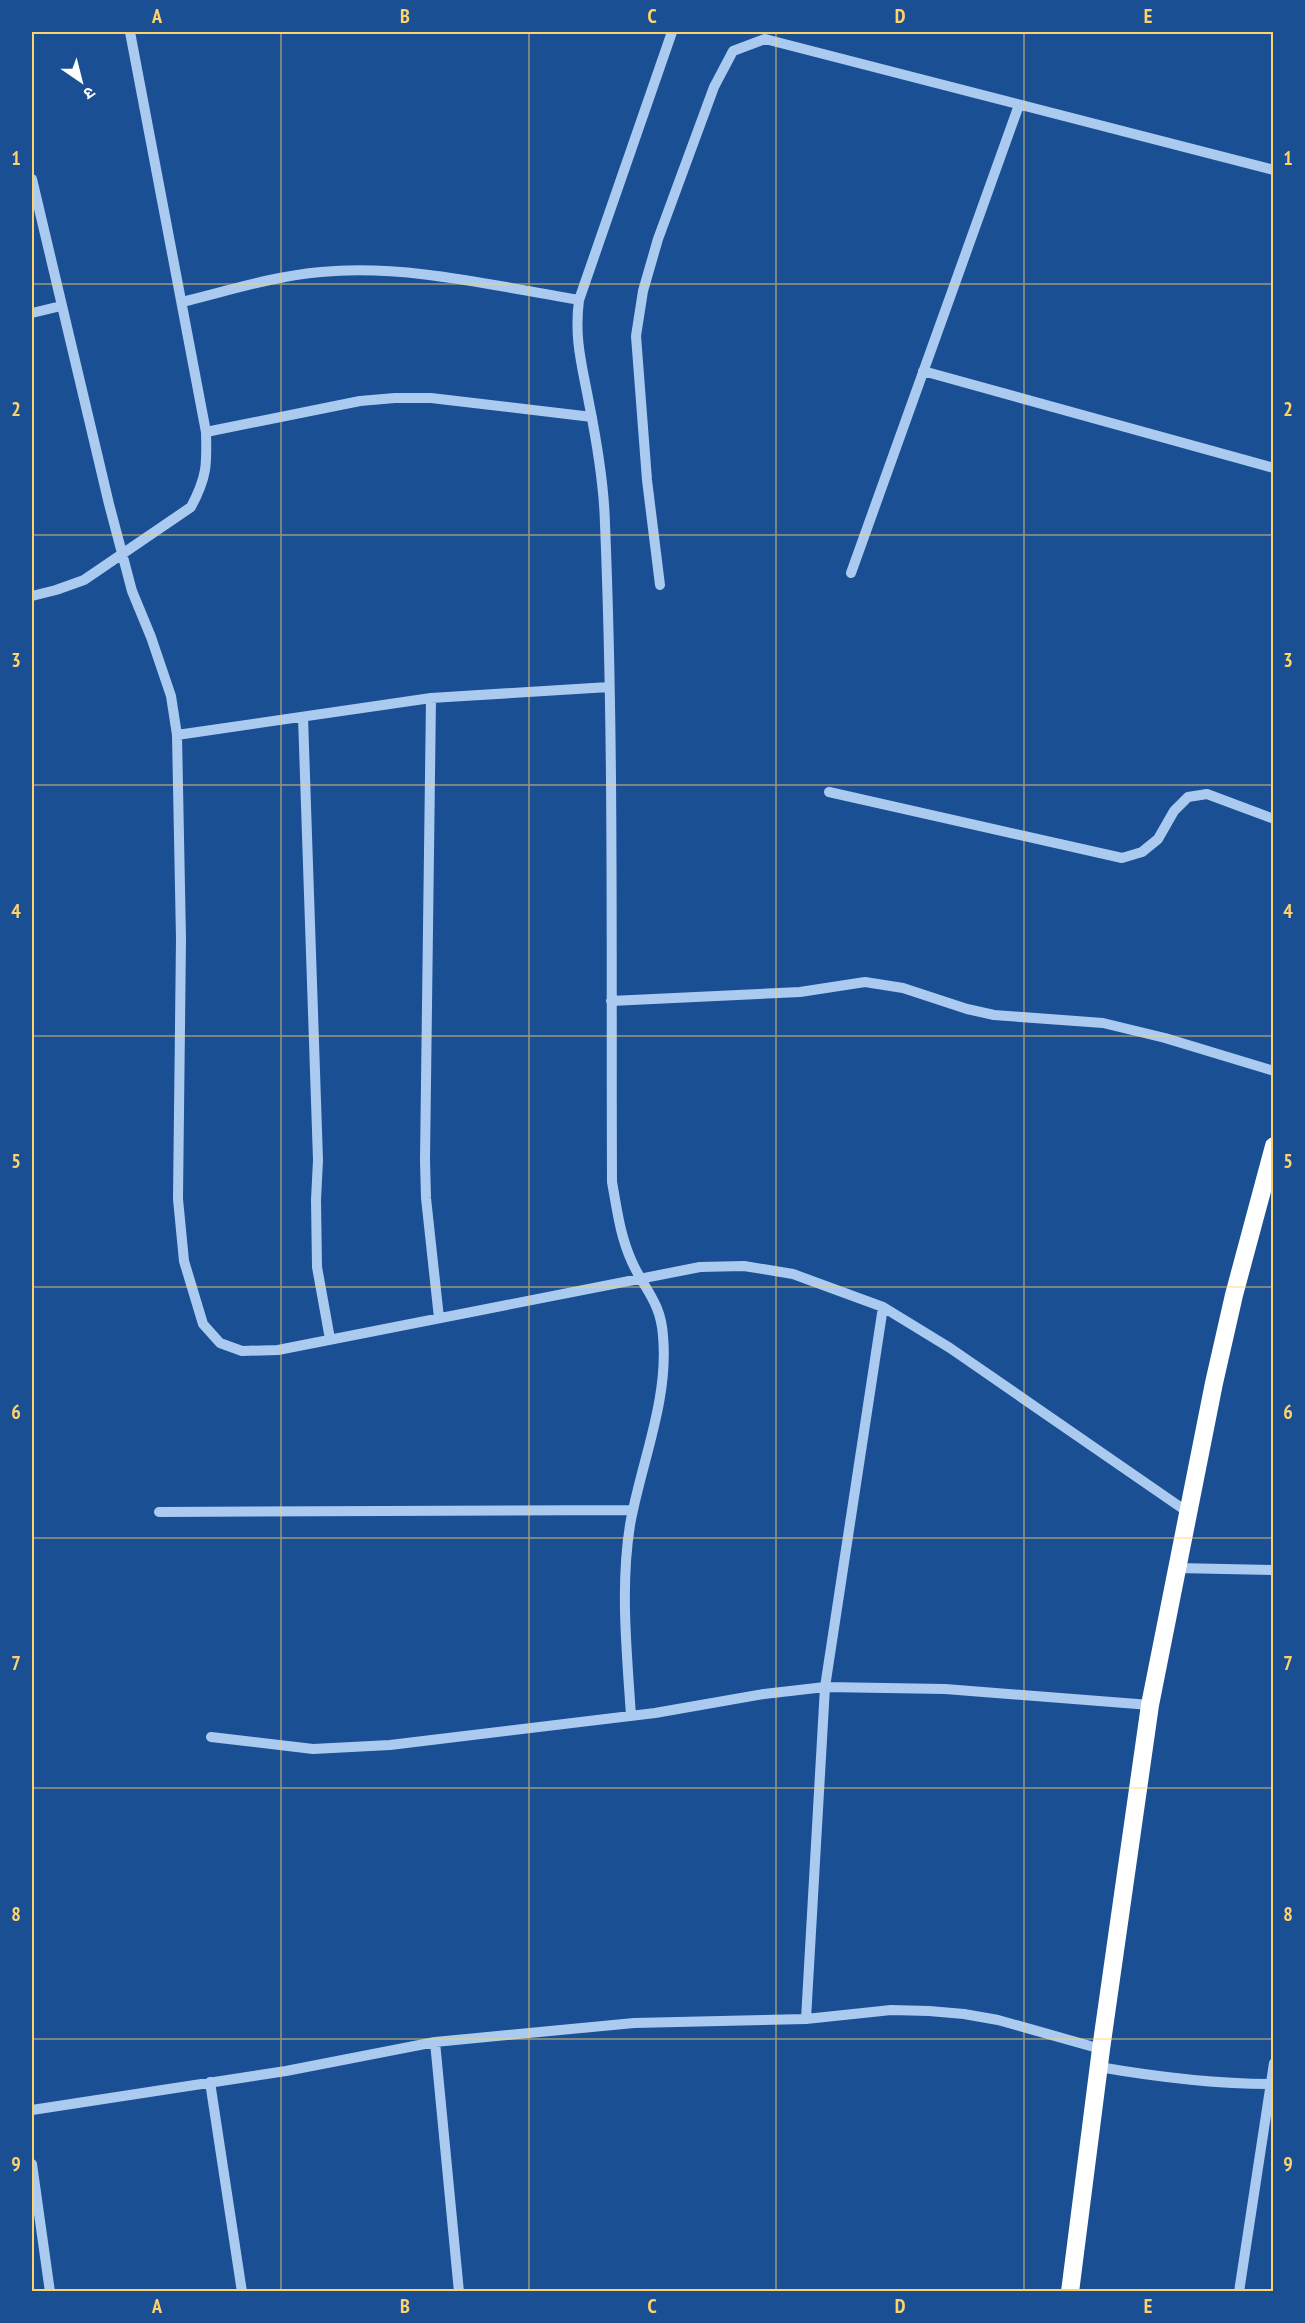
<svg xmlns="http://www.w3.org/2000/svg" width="1305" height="2323" font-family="'PT Sans Narrow','Noto Sans Devanagari',sans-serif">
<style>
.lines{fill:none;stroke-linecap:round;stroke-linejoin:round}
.minor{stroke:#abcaf0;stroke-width:10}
.highway{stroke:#fff;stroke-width:18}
.grid{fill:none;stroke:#ffd369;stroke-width:1.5;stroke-opacity:0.55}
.neatline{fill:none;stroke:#ffd369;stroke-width:2}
.grid-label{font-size:20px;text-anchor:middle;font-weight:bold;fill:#ffd369}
</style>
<rect width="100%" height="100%" fill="#1a4f94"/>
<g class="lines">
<path class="minor" d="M32 179 109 504 132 591 151 637 171 696 177 735 181 939 178 1199 184 1261 203 1324 220 1343 242 1351 278 1350 700 1267 744 1266 793 1274 883 1307 950 1348 1189 1513
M182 302C227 291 274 276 321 272 406 264 495 286 579 300
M32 313 61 306
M923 371 1274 468
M206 432 360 401 395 398H431L592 417
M851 573 1019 105
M660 585 647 480 636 336 643 291 658 239 714 87 733 51 765 39 1274 170
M32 596 56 590 84 580 191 507C207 477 207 465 206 432L130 32
M431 698 425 1160 426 1198 439 1318
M303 717 318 1160 316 1200 317 1267 330 1339
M177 735 431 698 609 687
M829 792 1122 858 1142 852 1158 839 1174 811 1188 797 1207 794 1274 819
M611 1001 800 992 865 982 903 988 967 1009 994 1015 1103 1023 1165 1038 1274 1071
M159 1512 633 1510
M1176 1568 1274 1570
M631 1716C627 1653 620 1588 630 1525 641 1463 669 1400 663 1336 661 1302 644 1289 632 1262 620 1236 617 1209 612 1182 611 963 614 743 605 524 604 483 597 443 589 403 582 365 574 339 579 300L672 32
M211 1737 313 1749 390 1745 655 1713 764 1694 825 1687 945 1689 1150 1705
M806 2019 825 1687 883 1307
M435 2042 459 2292
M1099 2067C1157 2077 1212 2084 1270 2084
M210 2082 242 2292
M32 2110 286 2071 435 2042 634 2023 806 2019 891 2010 929 2011 964 2014 998 2020 1101 2049
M32 2164 50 2292
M1239 2292 1274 2063"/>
<path class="highway" d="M1070 2292 1101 2049 1150 1705 1214 1383 1234 1295 1274 1146"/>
</g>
<path class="grid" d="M281 32V2292M529 32V2292M776 32V2292M1024 32V2292M32 284H1274M32 535H1274M32 785H1274M32 1036H1274M32 1287H1274M32 1538H1274M32 1788H1274M32 2039H1274"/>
<rect width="1305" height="2323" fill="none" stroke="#1a4f94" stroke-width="66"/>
<g transform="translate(81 81) rotate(145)" stroke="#1a4f94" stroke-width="4.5" paint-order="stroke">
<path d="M0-4.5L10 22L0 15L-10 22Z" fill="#ffffff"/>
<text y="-9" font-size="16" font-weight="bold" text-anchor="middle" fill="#ffffff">उ</text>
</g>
<rect x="33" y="33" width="1239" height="2257" class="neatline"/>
<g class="grid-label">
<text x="157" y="23">A</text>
<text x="405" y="23">B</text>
<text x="652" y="23">C</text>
<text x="900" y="23">D</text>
<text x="1148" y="23">E</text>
<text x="16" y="165">1</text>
<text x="1288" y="165">1</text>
<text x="16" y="416">2</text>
<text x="1288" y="416">2</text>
<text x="16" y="667">3</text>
<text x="1288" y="667">3</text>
<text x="16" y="918">4</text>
<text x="1288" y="918">4</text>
<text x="16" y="1168">5</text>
<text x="1288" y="1168">5</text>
<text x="16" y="1419">6</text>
<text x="1288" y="1419">6</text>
<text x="16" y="1670">7</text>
<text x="1288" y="1670">7</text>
<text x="16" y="1921">8</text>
<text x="1288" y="1921">8</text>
<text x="16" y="2171">9</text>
<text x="1288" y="2171">9</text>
<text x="157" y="2313">A</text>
<text x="405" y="2313">B</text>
<text x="652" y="2313">C</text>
<text x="900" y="2313">D</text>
<text x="1148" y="2313">E</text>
</g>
</svg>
